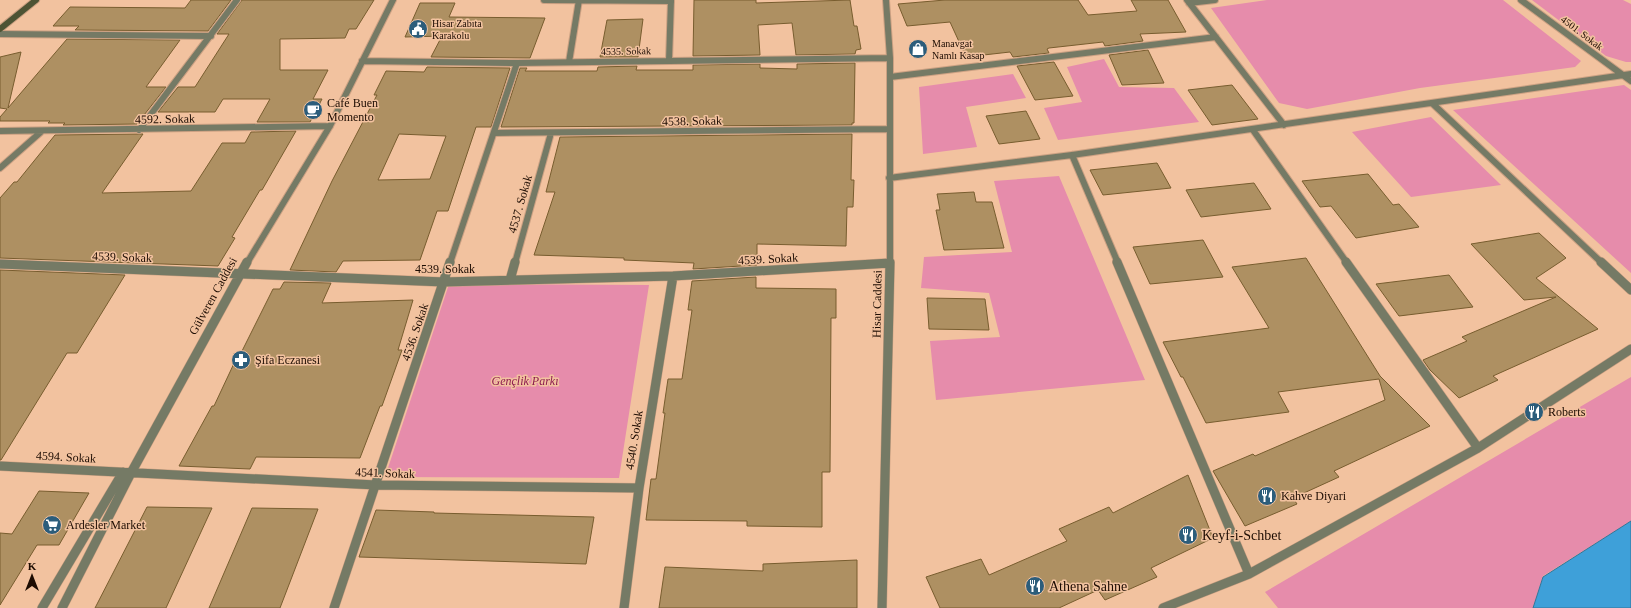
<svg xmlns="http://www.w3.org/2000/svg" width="1631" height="608" font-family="Georgia,serif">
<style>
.green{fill:#e68cab}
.water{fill:#3ea0d9;stroke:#347498}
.building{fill:#ae9062;stroke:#785d2f;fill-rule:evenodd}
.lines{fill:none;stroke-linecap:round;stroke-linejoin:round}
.lane-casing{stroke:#cca183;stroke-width:8}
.street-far1-casing{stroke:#cca183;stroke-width:8}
.street-casing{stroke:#cca183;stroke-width:10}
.secondary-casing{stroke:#cca183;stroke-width:8}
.lane{stroke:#757a65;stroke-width:6}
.street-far1{stroke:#757a65;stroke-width:6}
.street{stroke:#757a65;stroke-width:9}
.secondary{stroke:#4d5334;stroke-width:6}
.labels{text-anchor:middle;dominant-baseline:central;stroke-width:3;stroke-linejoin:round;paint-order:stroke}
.far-poi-label{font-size:10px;fill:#1d0c02;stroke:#f2c29f;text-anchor:start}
.far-street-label{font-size:10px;fill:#1d0c02;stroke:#f2c29f}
.poi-label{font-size:12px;fill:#1d0c02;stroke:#f2c29f;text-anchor:start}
.street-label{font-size:12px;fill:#1d0c02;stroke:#f2c29f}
.park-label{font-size:12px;font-style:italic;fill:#8c1b4f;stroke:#f2c29f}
.near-poi-label{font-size:14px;fill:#1d0c02;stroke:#f2c29f;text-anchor:start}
</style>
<rect width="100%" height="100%" fill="#f2c29f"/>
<path class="green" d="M1267 0H1503L1581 61 1575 67 1420 88 1307 109 1279 103 1211 8Z
M1532 0H1623L1631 4V62H1626L1606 56Z
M1104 59 1119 87 1174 88 1199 122 1058 140 1044 108 1082 102 1067 67Z
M1013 74 1026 98 966 107 977 147 923 154 919 87Z
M1624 85 1631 90V273L1453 110Z
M1431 117 1501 185 1411 197 1352 132Z
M1059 176 1145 380 936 400 930 341 1000 337 989 293 921 288 924 257 1012 252 994 181Z
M449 284 649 285 619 478 385 477Z
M1631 377V521L1543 576 1533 608H1278L1265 592Z"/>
<path class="water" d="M1631 521V608H1533L1543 577Z"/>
<path class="building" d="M191 0H231L208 31 75 30 79 26H53L70 7 185 8Z
M242 0H374L356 29H349L345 38 280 39V70H328L313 99H322L310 122H257L270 99H223L215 112H158L178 87H195L229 34H217Z
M694 0H756V3L850 0 854 26H857L861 49 856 50 855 54 796 55 792 23 758 25 760 55 693 56Z
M945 0H1078L1088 15 1137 11 1131 0H1168L1186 32 1140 34 1143 41 1105 46 1103 42 1049 48 1047 49 1049 53 1013 57 1010 52 966 57 950 22 907 26 898 4Z
M420 3H455L449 17 545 18 530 58 431 57 442 36 405 37Z
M643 19 638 57H600L607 20Z
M67 39 180 40 146 87H166L137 124 63 125 65 123H48L50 121H0V117L7 109 0 108V57L21 52 8 108Z
M1148 50 1164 83 1122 85 1109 55Z
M1054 62 1073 96 1035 100 1017 66Z
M855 63 854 123H852V125L501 127 520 68H527L525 71H597L598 67 637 66 636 70H693V65L760 64V68L797 69V64Z
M427 67 510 68 491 127H476L448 211H437L420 260 343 261 336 272 290 270 332 181 377 95H374L386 71 424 72ZM399 134 446 136 430 179 378 180Z
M1232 85 1258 119 1212 125 1188 90Z
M1026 111 1040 139 999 144 986 116Z
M296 131 262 190H260L232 237 235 238 218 266 0 258V198L14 182H17L55 135 143 134 102 193 191 191 222 143H245L251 132Z
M852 134 851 180H854L853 207H847L846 246 757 244V265L693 269 694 263 624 260V258L534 255 555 192H546L560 137Z
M1157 163 1171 188 1103 195 1090 170Z
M1368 174 1393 205 1399 204 1419 227 1356 238 1331 206 1320 207 1302 181Z
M1254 183 1271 209 1201 217 1186 190Z
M974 192 976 202H992L1004 248 944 250 936 210H940L937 194Z
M1539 233 1566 258 1536 278 1598 329 1493 376 1498 380 1459 398 1430 370 1423 360 1467 341 1462 337 1556 297 1524 300 1471 244Z
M1203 240 1223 277 1150 284 1133 247Z
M1306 258 1380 376 1430 426 1334 471 1339 477 1293 498 1297 504 1245 526 1213 471 1253 454 1255 456 1385 400 1379 379 1278 392 1289 412 1206 423 1183 377H1181L1163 342 1269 328 1232 267Z
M0 270 125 275 77 353H67L1 460H0Z
M1449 275 1473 307 1399 316 1376 284Z
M756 277V288L836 289V318H831L830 472H822V527L747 526V521L646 520 651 479H656L665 413H663L668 379H682L692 310H688L692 281Z
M284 282 331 283 322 303 413 300 398 350H402L382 406H380L360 458 256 457 250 469 179 466 212 406H214L237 357H239L273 289H280Z
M927 298 985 299 989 330 929 329Z
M1188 475 1213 538 1151 568 1157 577 1105 600 1098 590 1059 608H940L926 577 981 559 989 575 1067 541 1059 529 1109 507 1113 513Z
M39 491 89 493 59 545H37L0 605V533L12 534Z
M147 507 212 508 166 608H95Z
M252 508 318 509 280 608H209Z
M376 510 434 512V513L594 517 586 564 359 557Z
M857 560V608H659L665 567 763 571V564Z"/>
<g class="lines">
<g class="lane-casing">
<path id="lane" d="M544 0 671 1
M569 62 579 0"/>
</g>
<g class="street-far1-casing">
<path id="street-far1" d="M886 0 890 58V263
M1187 0 1284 125
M1521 0 1631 81
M1189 3 1215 0
M0 34 211 36
M362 61 517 63 890 58
M669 61 671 0
M890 77 1216 37
M1433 104 1602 263
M139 130 237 0
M1253 130 1347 263
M0 131 330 126
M494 133 889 129
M1072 155 1118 263
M0 168 42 131
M889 178 1072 155 1631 74
M247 263 330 126 393 0
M450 263 517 63
M515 263 551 133"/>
</g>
<g class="street-casing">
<path id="street" d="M1117 262 1249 574
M1346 262 1478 448
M1601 262 1631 290
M0 264 444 282 673 276 890 263
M510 280 515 262
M0 466 376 485 639 488
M42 608 123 472
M62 608 131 473 247 262
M334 608 450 262
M624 608 639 488 673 276
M882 608 890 262
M1163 608 1249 574 1478 448 1631 349"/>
</g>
<g class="secondary-casing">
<path id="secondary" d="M0 29 36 0"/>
</g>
<use href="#lane" class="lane"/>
<use href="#street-far1" class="street-far1"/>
<use href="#street" class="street"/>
<use href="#secondary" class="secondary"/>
</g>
<defs>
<g id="civic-disc" transform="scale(1)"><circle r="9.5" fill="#2c5d7b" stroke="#f2c29f"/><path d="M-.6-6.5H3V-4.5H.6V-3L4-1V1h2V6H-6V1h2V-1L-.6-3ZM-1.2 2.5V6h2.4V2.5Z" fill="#fff"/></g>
<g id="shop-disc" transform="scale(1)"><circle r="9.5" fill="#2c5d7b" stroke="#f2c29f"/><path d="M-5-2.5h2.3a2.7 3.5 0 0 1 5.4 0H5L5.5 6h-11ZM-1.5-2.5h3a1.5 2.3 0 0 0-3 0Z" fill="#fff"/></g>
<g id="cafe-disc" transform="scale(1)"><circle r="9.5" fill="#2c5d7b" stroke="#f2c29f"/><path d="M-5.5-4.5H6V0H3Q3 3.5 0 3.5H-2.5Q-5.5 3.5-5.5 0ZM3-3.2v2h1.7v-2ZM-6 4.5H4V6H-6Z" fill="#fff"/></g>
<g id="pharmacy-disc" transform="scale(1)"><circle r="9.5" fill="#2c5d7b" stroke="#f2c29f"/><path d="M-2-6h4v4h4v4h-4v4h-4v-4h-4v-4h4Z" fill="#fff"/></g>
<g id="restaurant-disc" transform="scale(1)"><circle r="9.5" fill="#2c5d7b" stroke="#f2c29f"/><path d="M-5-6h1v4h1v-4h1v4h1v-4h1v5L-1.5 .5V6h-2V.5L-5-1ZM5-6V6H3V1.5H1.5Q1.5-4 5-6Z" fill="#fff"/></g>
<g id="supermarket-disc" transform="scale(1)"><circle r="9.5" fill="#2c5d7b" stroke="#f2c29f"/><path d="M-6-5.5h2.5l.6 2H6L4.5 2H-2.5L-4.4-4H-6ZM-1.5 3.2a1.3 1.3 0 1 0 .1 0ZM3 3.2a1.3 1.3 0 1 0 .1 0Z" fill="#fff"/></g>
</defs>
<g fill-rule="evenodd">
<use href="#civic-disc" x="418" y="29"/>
<use href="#shop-disc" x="918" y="49"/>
<use href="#cafe-disc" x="313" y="110"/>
<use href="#pharmacy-disc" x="241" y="360"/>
<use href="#restaurant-disc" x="1534" y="412"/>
<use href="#restaurant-disc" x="1267" y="496"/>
<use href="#supermarket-disc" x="52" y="525"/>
<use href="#restaurant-disc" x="1188" y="535"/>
<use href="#restaurant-disc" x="1035" y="586"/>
</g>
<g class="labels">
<g class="far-poi-label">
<text x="432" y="23">Hisar Zabıta<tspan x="432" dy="12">Karakolu</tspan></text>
<text x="932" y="43">Manavgat<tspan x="932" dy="12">Namlı Kasap</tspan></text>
</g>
<g class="far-street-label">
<text transform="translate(1582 33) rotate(37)">4501. Sokak</text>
<text transform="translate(626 51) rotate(-1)">4535. Sokak</text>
</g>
<g class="poi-label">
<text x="327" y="103">Café Buen<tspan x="327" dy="14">Momento</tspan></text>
<text x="255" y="360">Şifa Eczanesi</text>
<text x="1548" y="412">Roberts</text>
<text x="1281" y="496">Kahve Diyari</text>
<text x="66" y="525">Ardesler Market</text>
</g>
<g class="street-label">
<text transform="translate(165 119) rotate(-1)">4592. Sokak</text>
<text transform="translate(692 121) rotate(-1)">4538. Sokak</text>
<text transform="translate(520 204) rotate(-74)">4537. Sokak</text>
<text transform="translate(122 257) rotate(2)">4539. Sokak</text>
<text transform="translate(768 259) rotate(-3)">4539. Sokak</text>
<text x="445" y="269">4539. Sokak</text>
<text transform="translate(213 296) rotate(-61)">Gülveren Caddesi</text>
<text transform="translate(877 304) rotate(-89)">Hisar Caddesi</text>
<text transform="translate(415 332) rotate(-71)">4536. Sokak</text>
<text transform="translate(634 440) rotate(-81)">4540. Sokak</text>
<text transform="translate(66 457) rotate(3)">4594. Sokak</text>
<text transform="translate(385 473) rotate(2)">4541. Sokak</text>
</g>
<g class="park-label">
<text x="525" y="381">Gençlik Parkı</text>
</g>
<g class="near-poi-label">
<text x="1202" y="535">Keyf-i-Schbet</text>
<text x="1049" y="586">Athena Sahne</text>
</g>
</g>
<g transform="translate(32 576)" stroke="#f2c29f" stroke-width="3" paint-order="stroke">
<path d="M0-3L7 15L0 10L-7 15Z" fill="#1d0c02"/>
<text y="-6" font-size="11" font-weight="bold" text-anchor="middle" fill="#1d0c02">K</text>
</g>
</svg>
